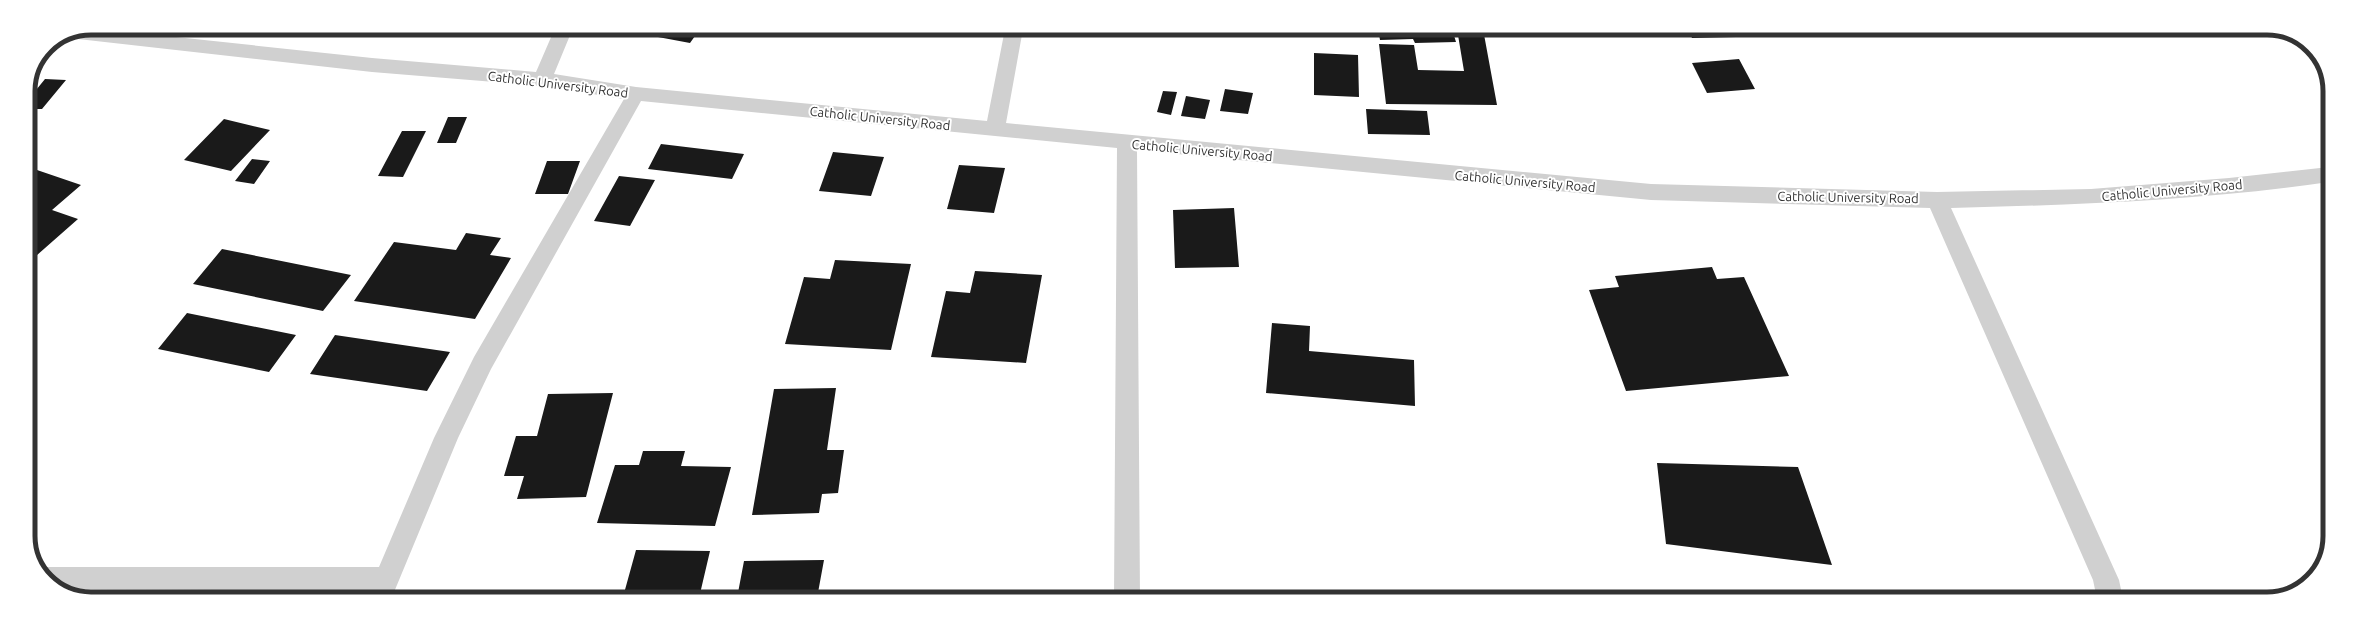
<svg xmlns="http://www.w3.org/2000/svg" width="2358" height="627" font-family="Ubuntu,sans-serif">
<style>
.building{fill:#1a1a1a}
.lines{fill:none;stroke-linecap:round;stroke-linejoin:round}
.minor{fill:#d0d0d0;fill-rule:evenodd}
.labels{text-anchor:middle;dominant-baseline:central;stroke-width:4;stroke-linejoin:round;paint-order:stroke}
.street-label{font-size:13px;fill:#333;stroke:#fff}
.rim{fill:none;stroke:#333;stroke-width:5}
</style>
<rect width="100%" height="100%" fill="#fff"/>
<path class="building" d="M610 28 629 29H700L690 43Z
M1378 29H1452L1456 42 1415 43 1413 39 1380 40Z
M1457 29H1483L1497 105 1386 104 1379 44 1414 45 1418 70 1464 71Z
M1688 30H1777L1780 36 1692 38Z
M1314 53 1358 55 1359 97 1314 95Z
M1739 59 1755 89 1707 93 1692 63Z
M45 79 66 80 42 109H28V100Z
M1225 89 1253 93 1248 114 1220 111Z
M1163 91 1177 92 1171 115 1157 112Z
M1186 96 1210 100 1205 119 1181 116Z
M1366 109 1427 111 1430 135 1368 134Z
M448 117H467L456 143H437Z
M224 119 270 130 231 171 184 160Z
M402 131H426L403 177 378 176Z
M661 144 744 154 732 179 648 169Z
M833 152 884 157 871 196 819 191Z
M252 159 270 161 254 184 235 181Z
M547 161H580L568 194H535Z
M959 165 1005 168 994 213 947 209Z
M37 170 81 185 52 210 78 219 28 263V177Z
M619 176 655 180 630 226 594 221Z
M1234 208 1239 267 1175 268 1173 210Z
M466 233 501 238 490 255 511 258 475 319 354 301 394 242 456 250Z
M222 249 351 275 323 311 193 284Z
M835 260 911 264 891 350 785 344 804 277 830 279Z
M1712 267 1717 279 1744 277 1789 376 1626 391 1589 290 1619 287 1615 276Z
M975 271 1042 275 1026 363 931 357 946 291 970 293Z
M187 313 296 335 269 372 158 349Z
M1272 323 1310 326 1309 351 1414 360 1415 406 1266 393Z
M335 335 450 352 427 391 310 374Z
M836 388 827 450H844L838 493 822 494 819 513 752 515 774 389Z
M613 393 586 497 517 499 524 476H504L516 436H537L548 394Z
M643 451H685L681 466 731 467 715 526 597 523 615 465H639Z
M1657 463 1798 467 1832 565 1666 544Z
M636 550 710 551 699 598 623 597Z
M824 560 817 598H737L744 561Z"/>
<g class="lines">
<path class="minor" d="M91 28 372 58 536 72 555 28H573L554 74 636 87 987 121 1005 29H1023L1006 123 1651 184 1937 192 2091 189 2229 178 2329 167V182C2204 200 2077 205 1951 208L2119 580 2123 599H2097L2093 580 1930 208 1651 200 1137 150 1140 598H1114L1117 148 641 101 491 369 458 438 392 597H366L369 591 62 589 43 577 39 567H379L434 438 474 357 624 99 542 86 372 72 78 39 71 36Z"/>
</g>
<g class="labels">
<g class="street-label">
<text transform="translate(558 84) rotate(7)">Catholic University Road</text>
<text transform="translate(880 118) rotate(6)">Catholic University Road</text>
<text transform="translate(1202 150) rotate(5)">Catholic University Road</text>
<text transform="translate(1525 181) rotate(5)">Catholic University Road</text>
<text transform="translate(2172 190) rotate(-5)">Catholic University Road</text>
<text transform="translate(1848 197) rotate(1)">Catholic University Road</text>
</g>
</g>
<path d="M0 0H2358V627H0ZM91 35H2267A56 56 0 0 1 2323 91V536A56 56 0 0 1 2267 592H91A56 56 0 0 1 35 536V91A56 56 0 0 1 91 35Z" fill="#fff" fill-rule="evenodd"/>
<path class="rim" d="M91 35H2267A56 56 0 0 1 2323 91V536A56 56 0 0 1 2267 592H91A56 56 0 0 1 35 536V91A56 56 0 0 1 91 35Z"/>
</svg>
